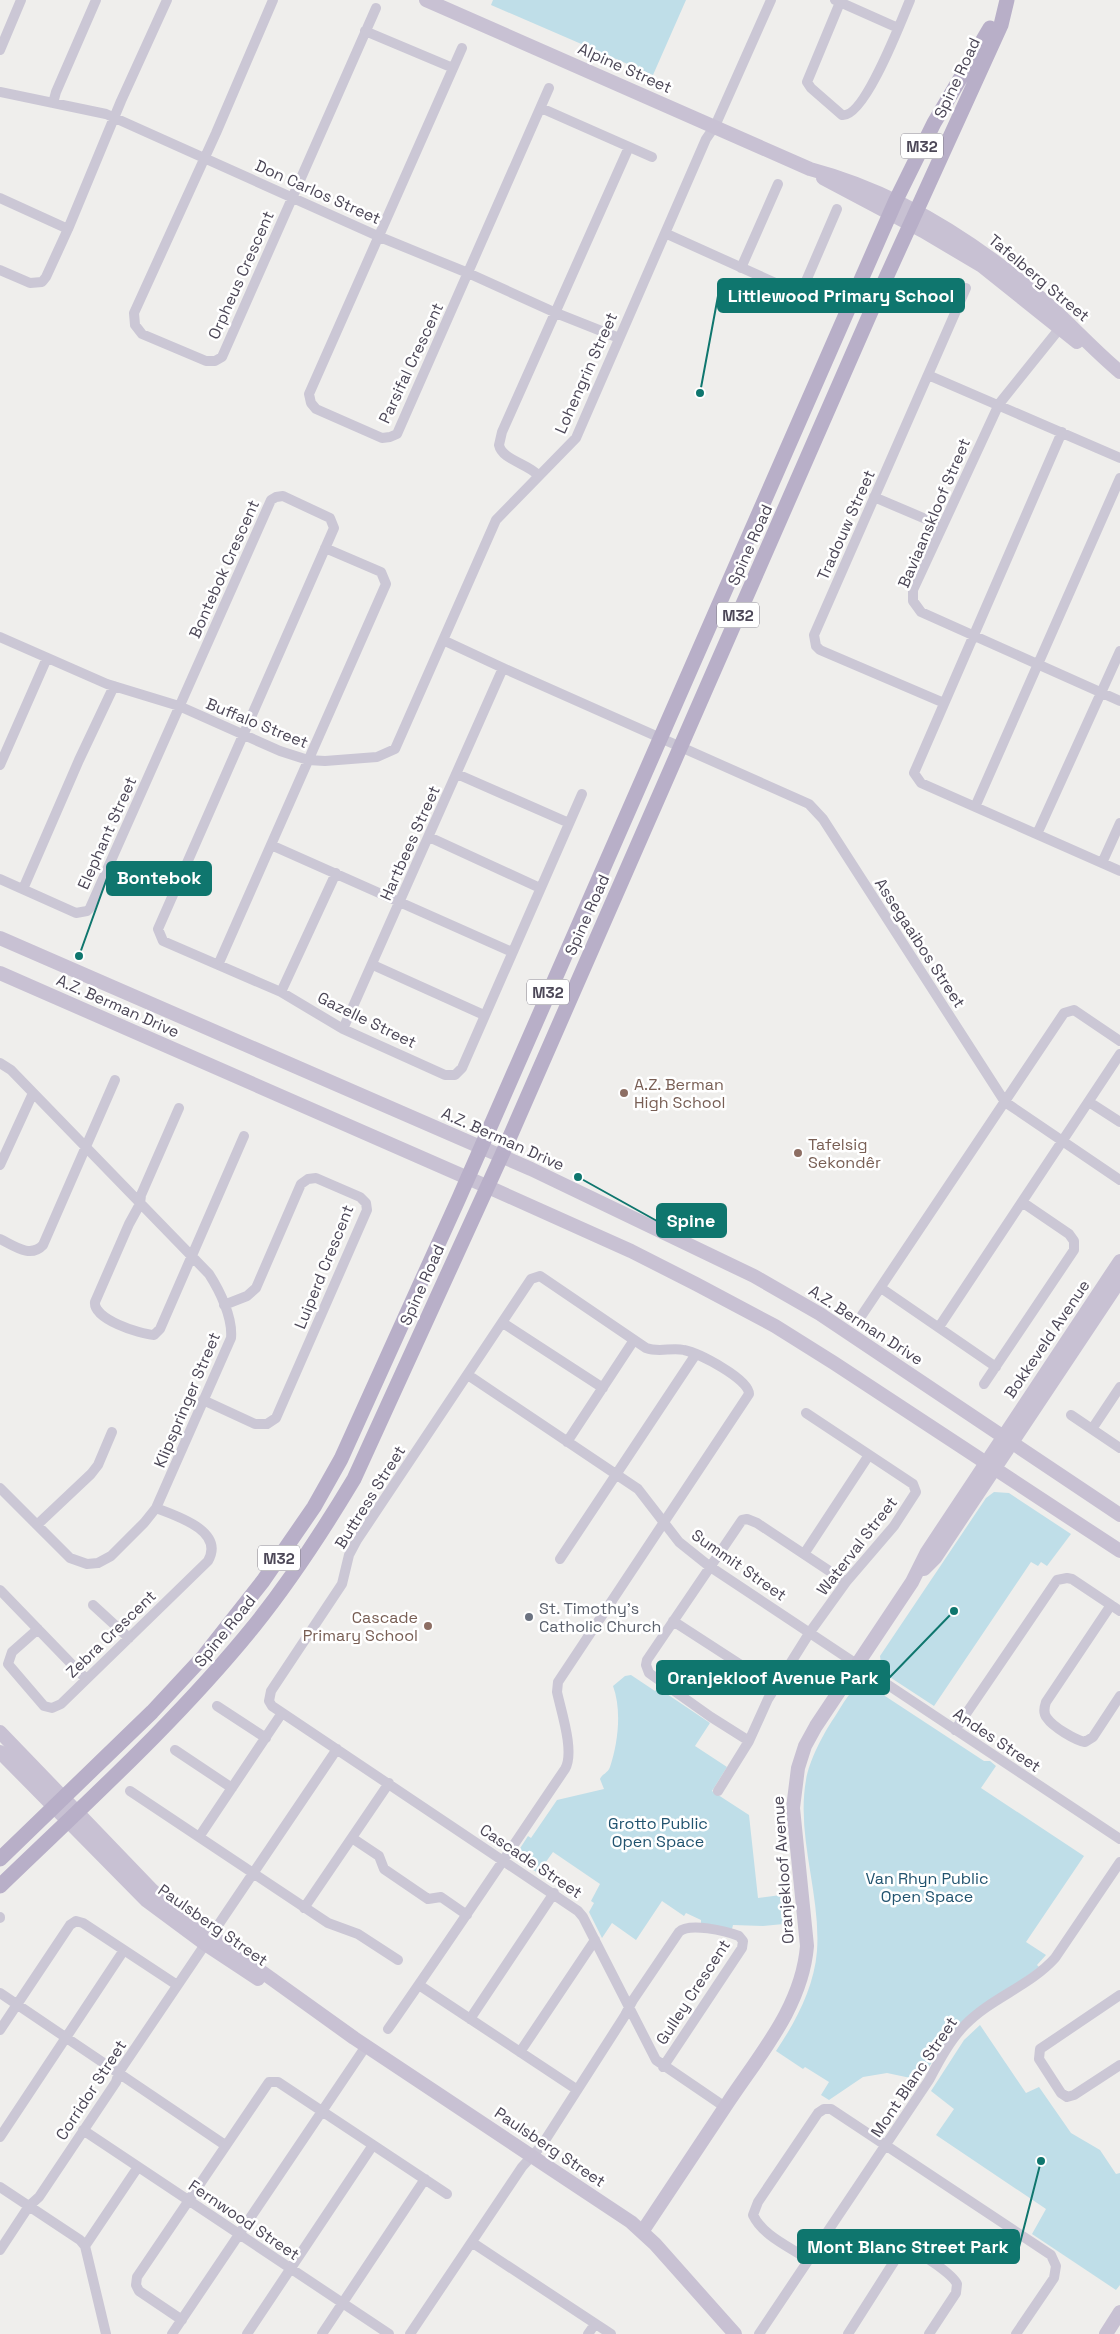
<svg xmlns="http://www.w3.org/2000/svg" width="1120" height="2334" font-family="'Space Grotesk',sans-serif">
<style>
.green{fill:#bfdee8}
.lines{fill:none;stroke-linecap:round;stroke-linejoin:round}
.street{stroke:#cbc7d5;stroke-width:10}
.secondary{stroke:#c8c1d3;stroke-width:14}
.primary{stroke:#b8afc8;stroke-width:15}
.education-dot{fill:#8d6e63;stroke:#fff;stroke-width:2}
.worship-dot{fill:#6b7280;stroke:#fff;stroke-width:2}
.labels{text-anchor:middle;dominant-baseline:central;stroke-width:5;stroke-linejoin:round;paint-order:stroke}
.shield{fill:#fff;stroke:#827e89;stroke-width:1}
.shield-label{font-size:15px;font-weight:bold;fill:#4c4757}
.street-label{font-size:16px;fill:#4c4757;stroke:#fff}
.education-label{font-size:16px;fill:#785e54;stroke:#fff;text-anchor:start}
.worship-label{font-size:16px;fill:#5b616d;stroke:#fff;text-anchor:start}
.park-label{font-size:16px;fill:#21536f;stroke:#fff}
.leader{fill:none;stroke:#0f766e;stroke-width:2}
.callout-dot{fill:#0f766e;stroke:#fff;stroke-width:2}
.callout{fill:#0f766e;stroke:#0f766e;stroke-width:2}
.callout-label{font-size:18px;text-anchor:middle;font-weight:bold;fill:#fff}
</style>
<rect width="100%" height="100%" fill="#efeeec"/>
<path class="green" d="M493 0H686L653 75 491 5Z
M994 1492 1009 1493 1071 1534 1047 1566 1041 1562 1038 1566 1031 1562 934 1706 882 1672 880 1656 986 1498Z
M631 1675 655 1691 658 1688 710 1723 695 1746 727 1767 712 1791 749 1815 758 1898 781 1895 782 1901 791 1899 794 1923 763 1926 733 1925 732 1929 701 1923V1920L686 1913 684 1916 662 1901 636 1940 612 1923 602 1938 589 1912 594 1903 591 1901 600 1884 553 1852 538 1873 519 1861 517 1853 528 1836 531 1838 557 1800 604 1789 600 1779C602 1774 608 1773 610 1767 618 1743 622 1710 613 1686L625 1676Z
M865 1681C875 1683 880 1687 885 1696L984 1761H990L996 1766 981 1788 1084 1856 1026 1942 1046 1955 1037 1965 1039 1967 953 2031 920 2080 887 2073 863 2077 829 2100 821 2095 829 2082 805 2067 803 2069 776 2051C796 2021 814 1988 817 1951 821 1894 796 1837 806 1780 809 1761 823 1734 834 1718 843 1704 850 1689 865 1681Z
M980 2025 1026 2093 1039 2087 1071 2133 1100 2150 1116 2174 1120 2173V2285L1116 2290 1032 2234 1046 2209 936 2135 954 2109 931 2091 964 2040Z"/>
<g class="lines">
<path class="street" d="M273 0 216 133 134 313 135 325 142 334 206 361H215L222 357 376 8
M835 0 898 28
M841 0 807 82 811 88 842 115C864 119 902 19 910 0
M365 31 453 68
M462 48 309 394 311 403 316 409 382 438 390 437 397 434 549 88
M0 50 21 0
M0 92 106 114 380 237 468 273 556 313 619 338
M53 103 56 92 96 0
M541 108 652 157
M0 198 68 229
M667 234 813 300
M741 268 778 184
M0 270 30 283 42 282 46 277 68 229 121 101 167 0
M800 295 837 209
M1064 323 999 404 913 590V601L921 612 1120 701
M928 375 1120 458
M1062 432 914 773 921 783 1120 871
M539 476C529 464 502 460 499 445L502 432 629 147
M874 497 942 526
M0 637 107 684 179 706 280 751 308 760 325 761 377 757 395 749 496 520 576 438 706 139 715 126 771 0
M445 641 503 668 809 804 823 819 1005 1102 1120 1180
M944 703 820 650 816 646 814 635 966 288
M0 765 47 658
M457 774 569 823
M975 807 1120 478
M1037 834 1120 651
M429 837 540 888
M271 845 512 952
M1102 863 1120 823
M0 879 76 913 87 911 90 908 271 500 276 497 283 496 330 518 334 528 158 929 163 941 281 992 343 1029 445 1075H455L462 1068 582 794
M23 889 79 760 114 686
M218 965 386 584 381 572 325 548
M373 965 484 1015
M281 992 336 873
M343 1029 503 668
M0 1063 11 1070 209 1274C220 1291 233 1318 231 1338L156 1508 144 1523 111 1556 98 1563 87 1564 70 1558 0 1488
M1089 1102 1120 1122
M179 1108 141 1195 140 1204 129 1224 95 1302C93 1319 139 1334 154 1335L160 1329 244 1136
M0 1165 33 1093
M0 1239C13 1245 30 1259 43 1245L115 1080
M881 1288 996 1367
M862 1315 1064 1013 1074 1010 1120 1041
M503 1323 603 1388
M939 1327 1120 1054
M468 1375 638 1489 679 1542 709 1566 1120 1839
M984 1384 1074 1250V1241L1069 1234 1022 1202
M203 1400 255 1424H267L276 1418 367 1210 366 1203 360 1197 316 1178 308 1179 301 1184 256 1288 247 1296 224 1305
M1071 1415 1120 1448
M1092 1429 1120 1387
M567 1442 634 1340
M37 1525 91 1474 98 1465 112 1432
M804 1554 869 1455
M560 1559 696 1354
M0 1590 86 1679
M93 1605 129 1638
M1111 1605 1046 1702C1044 1708 1043 1713 1047 1718 1053 1727 1075 1740 1085 1742L1093 1737 1120 1696
M673 1621 775 1687
M38 1629 12 1652 8 1664 44 1706 52 1708 61 1704 208 1561C225 1531 177 1516 156 1508
M217 1706 266 1738
M955 1730 1057 1580 1067 1578 1072 1579 1120 1611
M749 1741 711 1717 649 1673 646 1665 647 1660 742 1520 747 1519 757 1523 846 1582
M175 1750 232 1788
M130 1791 328 1923 358 1934 398 1960
M718 1791 749 1741 768 1699 810 1632 846 1582 894 1526 916 1492 913 1484 806 1413
M199 1837 282 1713
M352 1838 379 1856 384 1869 428 1899 441 1897 467 1915
M304 1908 389 1783
M0 1918V1917
M419 1985 576 2089
M0 1993 225 2145
M1120 1995 1040 2049 1039 2059 1061 2093 1067 2097 1074 2095 1120 2065
M470 2019 554 1893
M388 2029C448 1943 506 1856 565 1769 575 1752 561 1711 557 1692L558 1682 749 1394C749 1379 699 1353 684 1350 671 1347 660 1353 646 1348L540 1276 531 1279 357 1540 349 1555 342 1584 271 1691 269 1701 272 1706 578 1911 583 1917 656 2060 725 2107
M0 2030 70 1925 76 1921 83 1923 177 1985
M520 2052 595 1940
M83 2130 389 2334
M0 2137 124 1950
M0 2187 80 2240 85 2246 106 2334
M473 2243 611 2334
M85 2246 138 2167
M0 2250 29 2206 39 2197 116 2082 119 2072 337 1749
M809 2260C790 2247 763 2236 753 2215L758 2202 818 2113 824 2109H831L1051 2255 1056 2266 1054 2278 1016 2334
M182 2320 139 2291 136 2285 137 2277 269 2082H278L447 2194
M172 2334 366 2046
M247 2334 373 2145
M322 2334 425 2179
M410 2334 522 2167 542 2145 624 2017 633 2000 679 1932C689 1922 726 1931 739 1936L743 1941 742 1948 663 2067
M588 2334 595 2324
M759 2334 929 2080C939 2061 950 2040 965 2025 991 1998 1030 1986 1055 1958L1120 1862
M848 2334 897 2257C901 2253 905 2251 911 2251 921 2252 953 2275 957 2284L956 2293 929 2334"/>
<path class="secondary" d="M426 0 810 169C901 193 981 245 1051 307 1074 328 1096 352 1120 372
M823 178 923 231 982 266 1077 342
M0 938 531 1169 754 1276 820 1314 1120 1515
M0 973 486 1186 631 1251 696 1284 775 1326 834 1363 1120 1551
M924 1569 935 1558 1120 1280
M0 1732 152 1890 177 1911 354 2038 631 2222 655 2244 735 2334
M0 1752 147 1901 205 1944 258 1979
M642 2232C671 2188 700 2144 729 2101 761 2053 802 2006 807 1946L793 1808 798 1768 805 1746 816 1726 912 1582 927 1552 1120 1261
M1106 2334 1120 2312"/>
<path class="primary" d="M0 1859 152 1712 204 1656 263 1581 314 1507 341 1459 459 1198 896 200 934 123 990 28
M0 1886C87 1802 178 1720 254 1626 291 1580 324 1529 354 1479L501 1157 880 291 1001 25 1007 0"/>
</g>
<g class="education-dot">
<circle cx="624" cy="1093" r="5"/>
<circle cx="798" cy="1153" r="5"/>
<circle cx="428" cy="1626" r="5"/>
</g>
<circle class="worship-dot" cx="529" cy="1617" r="5"/>
<g class="labels">
<g class="shield">
<rect x="901" y="133.5" width="42" height="25" rx="4"/>
<rect x="717" y="602.5" width="42" height="25" rx="4"/>
<rect x="527" y="979.5" width="42" height="25" rx="4"/>
<rect x="258" y="1545.5" width="42" height="25" rx="4"/>
</g>
<g class="shield-label">
<text x="922" y="146">M32</text>
<text x="738" y="615">M32</text>
<text x="548" y="992">M32</text>
<text x="279" y="1558">M32</text>
</g>
<g class="street-label">
<text transform="translate(625 68) rotate(24)">Alpine Street</text>
<text transform="translate(957 78) rotate(-65)">Spine Road</text>
<text transform="translate(318 192) rotate(24)">Don Carlos Street</text>
<text transform="translate(241 275) rotate(-66)">Orpheus Crescent</text>
<text transform="translate(1039 278) rotate(40)">Tafelberg Street</text>
<text transform="translate(411 363) rotate(-65)">Parsifal Crescent</text>
<text transform="translate(586 373) rotate(-66)">Lohengrin Street</text>
<text transform="translate(934 513) rotate(-67)">Baviaanskloof Street</text>
<text transform="translate(846 525) rotate(-66)">Tradouw Street</text>
<text transform="translate(750 545) rotate(-66)">Spine Road</text>
<text transform="translate(224 569) rotate(-66)">Bontebok Crescent</text>
<text transform="translate(257 723) rotate(22)">Buffalo Street</text>
<text transform="translate(107 833) rotate(-66)">Elephant Street</text>
<text transform="translate(410 843) rotate(-66)">Hartbees Street</text>
<text transform="translate(587 915) rotate(-66)">Spine Road</text>
<text transform="translate(920 943) rotate(57)">Assegaaibos Street</text>
<text transform="translate(118 1006) rotate(24)">A.Z. Berman Drive</text>
<text transform="translate(367 1020) rotate(26)">Gazelle Street</text>
<text transform="translate(503 1139) rotate(24)">A.Z. Berman Drive</text>
<text transform="translate(324 1267) rotate(-68)">Luiperd Crescent</text>
<text transform="translate(422 1285) rotate(-66)">Spine Road</text>
<text transform="translate(866 1325) rotate(33)">A.Z. Berman Drive</text>
<text transform="translate(1047 1339) rotate(-56)">Bokkeveld Avenue</text>
<text transform="translate(187 1400) rotate(-67)">Klipspringer Street</text>
<text transform="translate(370 1497) rotate(-58)">Buttress Street</text>
<text transform="translate(857 1546) rotate(-52)">Waterval Street</text>
<text transform="translate(739 1565) rotate(35)">Summit Street</text>
<text transform="translate(225 1631) rotate(-51)">Spine Road</text>
<text transform="translate(111 1634) rotate(-44)">Zebra Crescent</text>
<text transform="translate(997 1740) rotate(34)">Andes Street</text>
<text transform="translate(531 1861) rotate(34)">Cascade Street</text>
<text transform="translate(783 1870) rotate(-94)">Oranjekloof Avenue</text>
<text transform="translate(213 1925) rotate(35)">Paulsberg Street</text>
<text transform="translate(693 1992) rotate(-57)">Gulley Crescent</text>
<text transform="translate(914 2077) rotate(-56)">Mont Blanc Street</text>
<text transform="translate(91 2090) rotate(-57)">Corridor Street</text>
<text transform="translate(550 2147) rotate(34)">Paulsberg Street</text>
<text transform="translate(244 2220) rotate(34)">Fernwood Street</text>
</g>
<g class="education-label">
<text x="634" y="1084">A.Z. Berman<tspan x="634" dy="18">High School</tspan></text>
<text x="808" y="1144">Tafelsig<tspan x="808" dy="18">Sekondêr</tspan></text>
<text x="418" y="1617" text-anchor="end">Cascade<tspan x="418" dy="18">Primary School</tspan></text>
</g>
<g class="worship-label">
<text x="539" y="1608">St. Timothy's<tspan x="539" dy="18">Catholic Church</tspan></text>
</g>
<g class="park-label">
<text x="658" y="1823">Grotto Public<tspan x="658" dy="18">Open Space</tspan></text>
<text x="927" y="1878">Van Rhyn Public<tspan x="927" dy="18">Open Space</tspan></text>
</g>
</g>
<path class="leader" d="M700 393L718 296M79 956L107 878M578 1177L657 1221M954 1611L889 1678M1041 2161L1019 2247"/>
<g class="callout-dot">
<circle cx="700" cy="393" r="5"/>
<circle cx="79" cy="956" r="5"/>
<circle cx="578" cy="1177" r="5"/>
<circle cx="954" cy="1611" r="5"/>
<circle cx="1041" cy="2161" r="5"/>
</g>
<g class="callout">
<rect x="718" y="279" width="246" height="33" rx="5"/>
<rect x="107" y="862" width="104" height="33" rx="5"/>
<rect x="657" y="1204" width="69" height="33" rx="5"/>
<rect x="657" y="1661" width="232" height="33" rx="5"/>
<rect x="798" y="2230" width="221" height="33" rx="5"/>
</g>
<g class="callout-label">
<text x="841" y="302">Littlewood Primary School</text>
<text x="159" y="884">Bontebok</text>
<text x="691" y="1227">Spine</text>
<text x="773" y="1684">Oranjekloof Avenue Park</text>
<text x="908" y="2253">Mont Blanc Street Park</text>
</g>
</svg>
